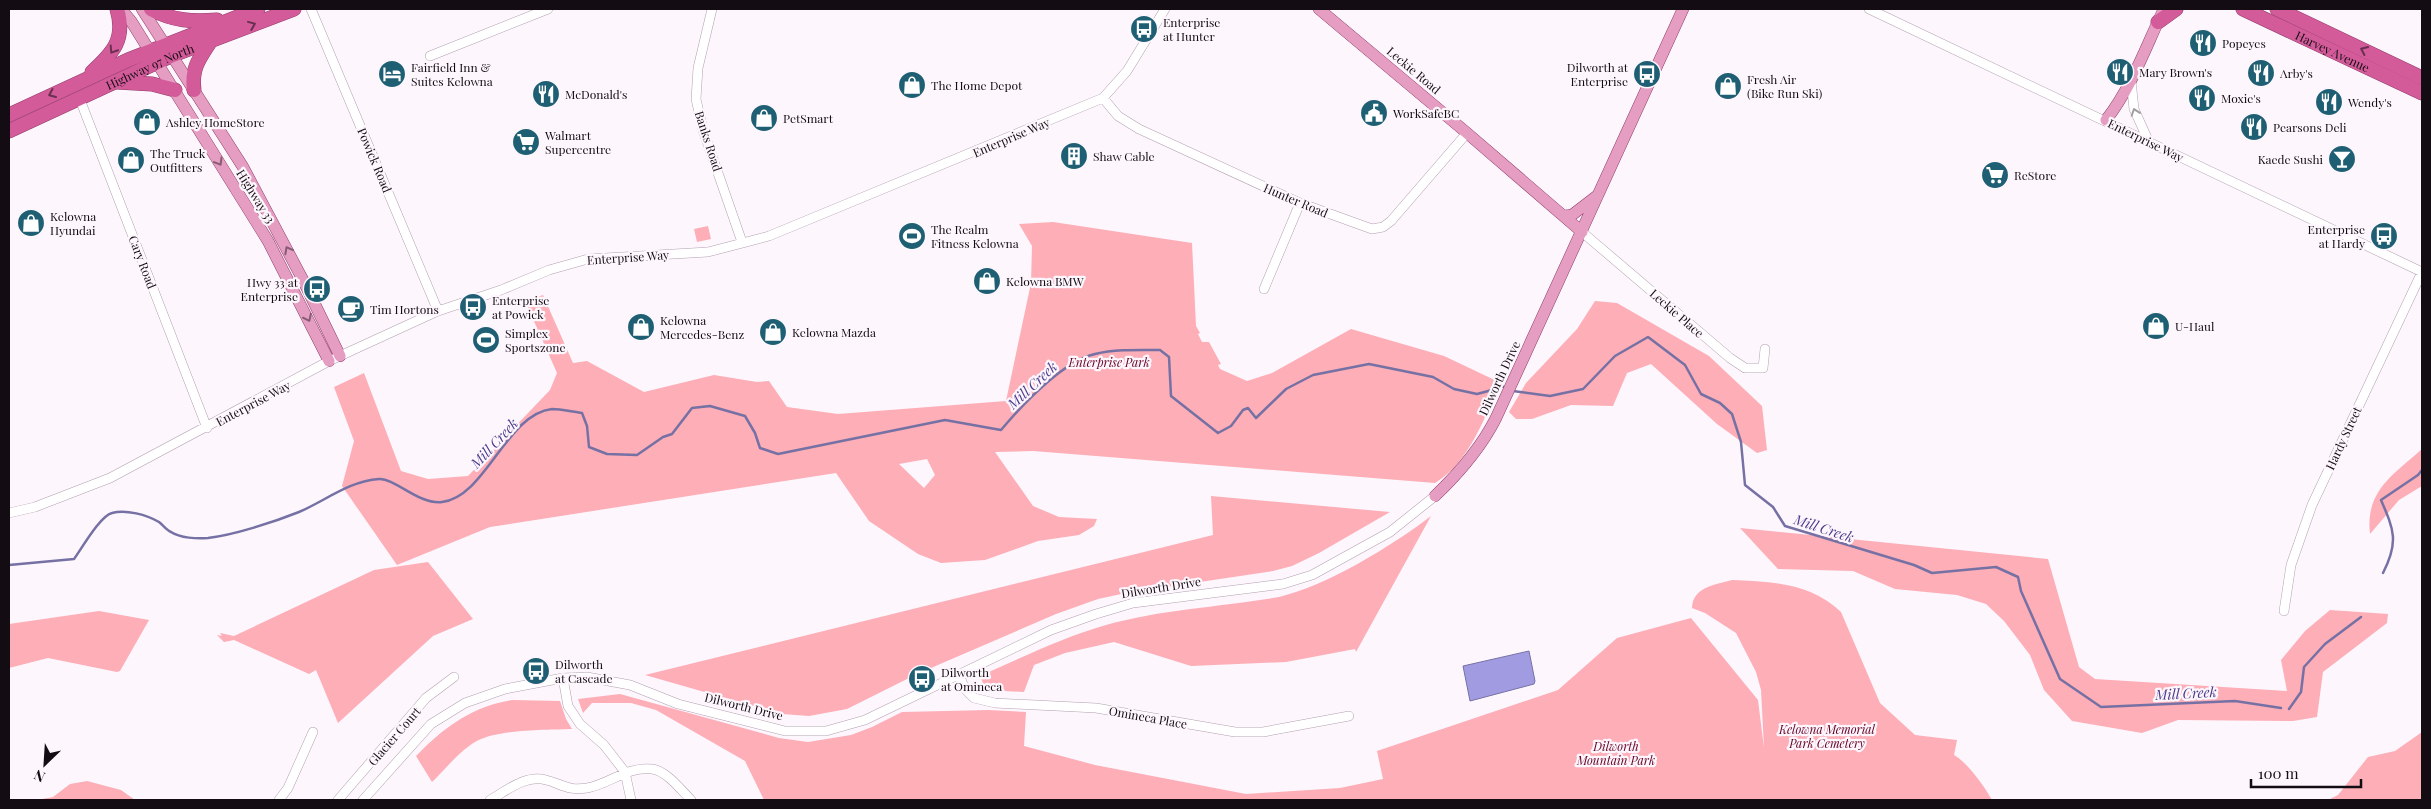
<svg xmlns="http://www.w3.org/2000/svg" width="2431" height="809" font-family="'Playfair Display',serif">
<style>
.green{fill:#fdaeb7;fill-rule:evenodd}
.water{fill:#a19ce2;stroke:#7671a4}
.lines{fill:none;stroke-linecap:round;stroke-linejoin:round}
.stream{stroke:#7671a4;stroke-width:2.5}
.minor-casing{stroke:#b2a0b0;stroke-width:10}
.major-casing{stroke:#903f6a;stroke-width:12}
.highway-casing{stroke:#903f6a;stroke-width:15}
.minor{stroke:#fff;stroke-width:9}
.major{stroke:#e59dc2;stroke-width:11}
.highway{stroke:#d45b9a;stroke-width:14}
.oneway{stroke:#6a304f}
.oneway2{stroke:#a19ea0}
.oneway3{stroke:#865c73}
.labels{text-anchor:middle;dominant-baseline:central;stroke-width:4.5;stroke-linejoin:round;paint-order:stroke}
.poi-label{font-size:12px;fill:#130c12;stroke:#fef6fd;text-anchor:start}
.street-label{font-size:12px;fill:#130c12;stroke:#fef6fd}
.park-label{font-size:12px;font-style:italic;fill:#650021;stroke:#fef6fd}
.water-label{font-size:14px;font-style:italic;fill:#493c8d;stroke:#fef6fd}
</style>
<rect width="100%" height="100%" fill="#fef6fd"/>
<path class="green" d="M1053 222 1192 243 1196 326 1200 333 1198 334 1202 342H1209L1221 364 1218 365 1220 369 1247 381 1272 373 1351 329 1444 356 1501 383C1484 417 1470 462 1435 483L1033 451 995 452 1033 506 1059 517 1097 519 1094 526 1079 535 1038 541 985 560 941 563 918 554 869 521 836 473 490 527 397 565 342 486 354 441 334 387 364 373 401 471 428 479 468 476 550 390 557 373 525 301 543 295 573 363 587 361 644 392 714 375 757 382 769 381 787 407 838 414 1006 401 1031 283 1032 246 1019 224ZM927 459 935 475 924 488 899 464Z
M708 226 711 239 697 242 694 229Z
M1595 301 1617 303 1709 356 1762 406 1767 450 1757 453 1717 424 1651 364 1627 373 1613 406 1571 405 1532 419H1516L1509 412 1526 383 1577 329Z
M2422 449V486L2399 500 2370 534C2365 491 2393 475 2422 449Z
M1211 496 1390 512 1319 553 1292 566 1273 571 1126 593 1098 599 1056 614 917 674 847 709 809 716 782 714 645 675 1213 535Z
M1431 516 1356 652 1355 649 1286 662 1191 666 1114 642 1065 653 1034 665 1024 692 986 690 980 676C1021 658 1063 637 1106 625 1162 609 1222 607 1279 597 1326 586 1392 546 1431 516Z
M1740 528 2048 559 2079 667 2095 679 2287 691 2281 660 2305 631 2330 610 2388 614 2387 623 2323 672 2317 717 2293 721 2178 720 2142 733 2072 721 2044 690 2030 655 2004 621 1986 604 1957 595 1895 589 1853 571 1778 569Z
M428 562 473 619 433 636 338 723 316 670 309 674 234 640 224 642 217 635 222 636 220 633 234 636 374 570Z
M1732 580C1772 582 1810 582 1841 612L1880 703 1915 735 1957 740 1954 755C1967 762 1985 787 1992 800H764L745 761 656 710 631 703H592L583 713 578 699 620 694 779 738 808 742 851 735 872 727 902 712 988 710 1026 712 1024 746 1095 765 1246 794 1340 788 1383 779 1377 751 1380 750 1558 690 1617 638 1691 618 1758 700 1764 748 1761 690 1756 672 1736 633 1705 613 1692 608C1693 587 1714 585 1732 580Z
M99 611 149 620 120 671 117 672 48 658 9 668V624Z
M513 700 560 701 566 719 572 729C551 730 503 729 481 739 462 747 445 770 432 782L416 756 422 750C447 725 476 705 513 700Z
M2422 732V800H2328L2338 795 2368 757 2395 751Z
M87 781 121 790 135 800H37L53 797 70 784Z"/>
<path class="water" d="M1529 651 1535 681 1534 684 1470 701 1463 666Z"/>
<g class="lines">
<path class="stream" d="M1513 391 1550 396 1583 389 1615 356 1648 337 1685 365 1701 394 1720 403 1732 414 1741 442 1745 485 1773 507 1785 526 1914 565 1932 573 1996 567 2018 577 2021 591 2060 679 2101 707 2235 701 2281 708
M9 565 74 559C82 548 100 516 112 513 126 509 147 515 159 522 163 525 166 530 171 532 180 538 197 539 208 538 234 535 274 522 299 512 325 501 349 481 379 479 395 478 419 505 442 502 486 497 506 414 552 409 561 409 573 412 582 413L587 426 589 447 607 454 637 455 663 437 672 434 692 408 710 406 745 416 755 433 760 448 778 454 945 420 1001 430C1022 405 1063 361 1095 354 1116 349 1138 350 1160 350L1169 357 1171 396 1218 433 1231 426 1243 410 1248 408 1256 418 1286 389 1313 375 1369 364 1433 377 1454 389 1477 394 1492 390 1499 385 1506 388
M2383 573C2399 542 2394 530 2381 500L2418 475 2422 470
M2289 709 2301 692 2304 667 2325 644 2361 617"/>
<g class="minor-casing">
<path id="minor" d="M311 9 438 311
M712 9 698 68 696 99 703 130 742 242
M1869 9 2422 272
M430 56 548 9
M2131 81 2134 109 2148 140
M79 97 207 428
M1103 98 1118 116 1139 129 1300 203 1372 229 1383 227 1391 221 1467 133
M1582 232 1730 358 1745 368H1763L1765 349
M1264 289 1300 203
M9 513 35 507 110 478 329 361 438 311 501 290 549 270 588 259 708 252 769 236 1103 98 1127 71 1165 9
M2284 611 2291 565 2312 505 2422 272
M959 675 965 689 974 698 995 703 1096 708 1235 732H1263L1349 716
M563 678 568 706 580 724 604 745 625 772 631 800
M279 800 288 788 313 732
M338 800 426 698 454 677
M363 800 431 724 465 703 505 689 563 678 587 677 630 685 678 704 785 731H826L865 720 1051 630 1096 614 1133 603 1283 584 1312 575 1390 532 1435 496
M490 800C506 791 526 774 546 780 562 784 567 791 587 788 610 784 627 766 652 769 667 771 681 790 691 800"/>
</g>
<g class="major-casing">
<path id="major" d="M121 9 131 21 268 241 329 361
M142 9 243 167 303 280 340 356
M1319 9 1467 133 1582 232
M2106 120C2132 87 2146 46 2164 9
M1564 216 1572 215 1598 195
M1435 496C1459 473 1481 448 1496 418L1683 9"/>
</g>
<g class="highway-casing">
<g id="highway">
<path d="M151 9C173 21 193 22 217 20"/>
<path id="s1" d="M2243 9 2422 93"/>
<path d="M2277 9 2422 78"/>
<path d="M2158 22 2176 9"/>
<path d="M92 72C113 53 126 39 117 9"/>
<path d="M117 82 152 84 175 90"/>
<path d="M194 90C191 69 199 59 210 42"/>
<path d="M9 115 128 60 258 9"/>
<path id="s2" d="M9 131 173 55 294 9"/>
</g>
</g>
<use href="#minor" class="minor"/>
<use href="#major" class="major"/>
<use href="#highway" class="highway"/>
</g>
<defs><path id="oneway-chevron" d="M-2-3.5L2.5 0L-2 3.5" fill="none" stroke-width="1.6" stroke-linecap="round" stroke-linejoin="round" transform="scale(1.25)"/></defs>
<g class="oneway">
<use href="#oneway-chevron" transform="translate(252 25) rotate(-22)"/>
<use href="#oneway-chevron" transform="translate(113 50) rotate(123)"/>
<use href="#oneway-chevron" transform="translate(2364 50) rotate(-155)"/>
<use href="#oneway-chevron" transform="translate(52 94) rotate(156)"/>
</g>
<use class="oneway2" href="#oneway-chevron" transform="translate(2135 112) rotate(-109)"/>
<g class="oneway3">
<use href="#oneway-chevron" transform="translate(219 162) rotate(59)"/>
<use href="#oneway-chevron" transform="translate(288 250) rotate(-118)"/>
<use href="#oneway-chevron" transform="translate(308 318) rotate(64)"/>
</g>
<defs>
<g id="bus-disc" transform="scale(1.4375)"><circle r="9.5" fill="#1e5f73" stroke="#fef6fd"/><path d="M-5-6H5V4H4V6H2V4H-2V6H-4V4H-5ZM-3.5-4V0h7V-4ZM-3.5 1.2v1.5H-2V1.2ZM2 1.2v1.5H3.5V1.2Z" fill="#fff"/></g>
<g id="restaurant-disc" transform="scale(1.4375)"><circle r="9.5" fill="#1e5f73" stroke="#fef6fd"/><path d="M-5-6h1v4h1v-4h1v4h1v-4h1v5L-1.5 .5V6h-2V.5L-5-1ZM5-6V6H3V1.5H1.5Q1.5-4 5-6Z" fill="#fff"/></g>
<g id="hotel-disc" transform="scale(1.4375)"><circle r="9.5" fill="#1e5f73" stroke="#fef6fd"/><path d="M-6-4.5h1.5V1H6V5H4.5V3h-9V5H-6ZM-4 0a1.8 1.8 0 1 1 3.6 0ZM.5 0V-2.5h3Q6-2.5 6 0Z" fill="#fff"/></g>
<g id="shop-disc" transform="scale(1.4375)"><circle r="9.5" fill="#1e5f73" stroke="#fef6fd"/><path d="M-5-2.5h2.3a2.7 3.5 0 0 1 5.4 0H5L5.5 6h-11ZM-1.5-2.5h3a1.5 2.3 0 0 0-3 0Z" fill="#fff"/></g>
<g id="civic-disc" transform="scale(1.4375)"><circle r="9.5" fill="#1e5f73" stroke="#fef6fd"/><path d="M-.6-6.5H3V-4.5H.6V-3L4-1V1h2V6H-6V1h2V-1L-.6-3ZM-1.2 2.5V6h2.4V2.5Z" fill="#fff"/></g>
<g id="supermarket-disc" transform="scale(1.4375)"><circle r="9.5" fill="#1e5f73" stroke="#fef6fd"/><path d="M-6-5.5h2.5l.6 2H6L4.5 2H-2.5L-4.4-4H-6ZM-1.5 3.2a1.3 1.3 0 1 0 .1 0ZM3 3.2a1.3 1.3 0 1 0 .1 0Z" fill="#fff"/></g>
<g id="building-disc" transform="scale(1.4375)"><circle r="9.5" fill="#1e5f73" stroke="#fef6fd"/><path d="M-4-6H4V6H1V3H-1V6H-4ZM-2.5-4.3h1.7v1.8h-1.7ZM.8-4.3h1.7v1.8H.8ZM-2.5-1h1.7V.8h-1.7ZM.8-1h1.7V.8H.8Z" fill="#fff"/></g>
<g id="bar-disc" transform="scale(1.4375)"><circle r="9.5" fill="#1e5f73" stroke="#fef6fd"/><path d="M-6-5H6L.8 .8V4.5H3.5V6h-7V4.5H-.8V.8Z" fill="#fff"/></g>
<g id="stadium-disc" transform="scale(1.4375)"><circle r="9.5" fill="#1e5f73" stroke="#fef6fd"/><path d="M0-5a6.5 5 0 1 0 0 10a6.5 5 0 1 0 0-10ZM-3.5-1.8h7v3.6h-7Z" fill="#fff"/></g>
<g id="cafe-disc" transform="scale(1.4375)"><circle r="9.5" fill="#1e5f73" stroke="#fef6fd"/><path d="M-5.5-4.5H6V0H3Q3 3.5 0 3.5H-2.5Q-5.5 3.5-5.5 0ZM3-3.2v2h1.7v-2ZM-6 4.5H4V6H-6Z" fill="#fff"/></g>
</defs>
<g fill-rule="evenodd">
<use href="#bus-disc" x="1144" y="29"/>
<use href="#restaurant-disc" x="2203" y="43"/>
<use href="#restaurant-disc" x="2120" y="72"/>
<use href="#restaurant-disc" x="2261" y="73"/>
<use href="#hotel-disc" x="392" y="74"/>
<use href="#bus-disc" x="1647" y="74"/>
<use href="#shop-disc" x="912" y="85"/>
<use href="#shop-disc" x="1728" y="86"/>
<use href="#restaurant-disc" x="546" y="94"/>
<use href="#restaurant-disc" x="2202" y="98"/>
<use href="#restaurant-disc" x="2329" y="102"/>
<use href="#civic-disc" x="1374" y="113"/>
<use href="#shop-disc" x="764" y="118"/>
<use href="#shop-disc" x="147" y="122"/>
<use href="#restaurant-disc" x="2254" y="127"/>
<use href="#supermarket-disc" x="526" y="142"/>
<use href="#building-disc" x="1074" y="156"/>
<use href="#bar-disc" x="2342" y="159"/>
<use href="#shop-disc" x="131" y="160"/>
<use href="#supermarket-disc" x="1995" y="175"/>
<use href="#shop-disc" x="31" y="223"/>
<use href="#stadium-disc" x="912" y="236"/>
<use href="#bus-disc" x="2384" y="236"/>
<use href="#shop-disc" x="987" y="281"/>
<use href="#bus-disc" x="317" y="289"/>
<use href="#bus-disc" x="473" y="307"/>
<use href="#cafe-disc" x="351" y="309"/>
<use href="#shop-disc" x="2156" y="326"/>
<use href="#shop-disc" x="641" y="327"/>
<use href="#shop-disc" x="773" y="332"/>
<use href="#stadium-disc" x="486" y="340"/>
<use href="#bus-disc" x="536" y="671"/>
<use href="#bus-disc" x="922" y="679"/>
</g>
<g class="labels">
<g class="poi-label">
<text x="1163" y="22">Enterprise<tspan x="1163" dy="14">at Hunter</tspan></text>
<text x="2222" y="43">Popeyes</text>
<text x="411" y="67">Fairfield Inn &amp;<tspan x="411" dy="14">Suites Kelowna</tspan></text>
<text x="1628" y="67" text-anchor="end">Dilworth at<tspan x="1628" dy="14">Enterprise</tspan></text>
<text x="2139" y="72">Mary Brown's</text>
<text x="2280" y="73">Arby's</text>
<text x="1747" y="79">Fresh Air<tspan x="1747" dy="14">(Bike Run Ski)</tspan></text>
<text x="931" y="85">The Home Depot</text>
<text x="565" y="94">McDonald's</text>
<text x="2221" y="98">Moxie's</text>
<text x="2348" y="102">Wendy's</text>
<text x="1393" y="113">WorkSafeBC</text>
<text x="783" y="118">PetSmart</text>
<text x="166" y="122">Ashley HomeStore</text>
<text x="2273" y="127">Pearsons Deli</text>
<text x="545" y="135">Walmart<tspan x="545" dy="14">Supercentre</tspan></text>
<text x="150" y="153">The Truck<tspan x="150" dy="14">Outfitters</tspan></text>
<text x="1093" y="156">Shaw Cable</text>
<text x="2323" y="159" text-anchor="end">Kaede Sushi</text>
<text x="2014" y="175">ReStore</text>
<text x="50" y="216">Kelowna<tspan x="50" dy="14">Hyundai</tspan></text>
<text x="931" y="229">The Realm<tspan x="931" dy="14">Fitness Kelowna</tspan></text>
<text x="2365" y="229" text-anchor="end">Enterprise<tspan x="2365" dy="14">at Hardy</tspan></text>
<text x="1006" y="281">Kelowna BMW</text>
<text x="298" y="282" text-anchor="end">Hwy 33 at<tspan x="298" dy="14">Enterprise</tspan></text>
<text x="492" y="300">Enterprise<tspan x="492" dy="14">at Powick</tspan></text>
<text x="370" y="309">Tim Hortons</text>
<text x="660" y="320">Kelowna<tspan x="660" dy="14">Mercedes-Benz</tspan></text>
<text x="2175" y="326">U-Haul</text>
<text x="792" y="332">Kelowna Mazda</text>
<text x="505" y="333">Simplex<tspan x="505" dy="14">Sportszone</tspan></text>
<text x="555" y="664">Dilworth<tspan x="555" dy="14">at Cascade</tspan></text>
<text x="941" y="672">Dilworth<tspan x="941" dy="14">at Omineca</tspan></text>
</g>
<g class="street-label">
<text stroke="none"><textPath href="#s1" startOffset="99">Harvey Avenue</textPath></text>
<text stroke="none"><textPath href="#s2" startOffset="155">Highway 97 North</textPath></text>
<text transform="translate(1414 70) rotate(40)">Leckie Road</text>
<text transform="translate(1011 137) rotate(-23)">Enterprise Way</text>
<text transform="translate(2146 140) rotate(26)">Enterprise Way</text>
<text transform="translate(709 141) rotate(72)">Banks Road</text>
<text transform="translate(375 160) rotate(67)">Powick Road</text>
<text transform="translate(256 196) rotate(58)">Highway 33</text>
<text transform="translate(1296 200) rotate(23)">Hunter Road</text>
<text transform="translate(628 257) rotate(-4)">Enterprise Way</text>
<text transform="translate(143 262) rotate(69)">Cary Road</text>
<text transform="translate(1677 313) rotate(41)">Leckie Place</text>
<text transform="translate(1499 378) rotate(-65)">Dilworth Drive</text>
<text transform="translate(253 403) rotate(-28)">Enterprise Way</text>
<text transform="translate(2343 438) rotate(-65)">Hardy Street</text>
<text transform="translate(1161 587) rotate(-9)">Dilworth Drive</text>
<text transform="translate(744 706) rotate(14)">Dilworth Drive</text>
<text transform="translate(1148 717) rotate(10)">Omineca Place</text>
<text transform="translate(394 736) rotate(-49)">Glacier Court</text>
</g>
<g class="park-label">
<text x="1109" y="362">Enterprise Park</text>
<text x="1827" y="729">Kelowna Memorial<tspan x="1827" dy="14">Park Cemetery</tspan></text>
<text x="1616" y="746">Dilworth<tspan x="1616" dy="14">Mountain Park</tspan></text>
</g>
<g class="water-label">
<text transform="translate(1032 385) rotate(-43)">Mill Creek</text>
<text transform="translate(494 443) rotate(-47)">Mill Creek</text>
<text transform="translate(1824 528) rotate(18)">Mill Creek</text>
<text transform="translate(2186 693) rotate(-3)">Mill Creek</text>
</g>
</g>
<rect width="2431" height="809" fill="none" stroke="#130c12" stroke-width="20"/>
<g transform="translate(45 764) rotate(205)" stroke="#fef6fd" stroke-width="4" paint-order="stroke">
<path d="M0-4L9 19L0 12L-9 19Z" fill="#130c12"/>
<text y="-8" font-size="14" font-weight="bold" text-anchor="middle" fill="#130c12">N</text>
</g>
<path d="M2251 779v8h110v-8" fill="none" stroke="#130c12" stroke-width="2.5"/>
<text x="2258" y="779" font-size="15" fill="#130c12" stroke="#fef6fd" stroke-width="4" paint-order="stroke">100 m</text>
</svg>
